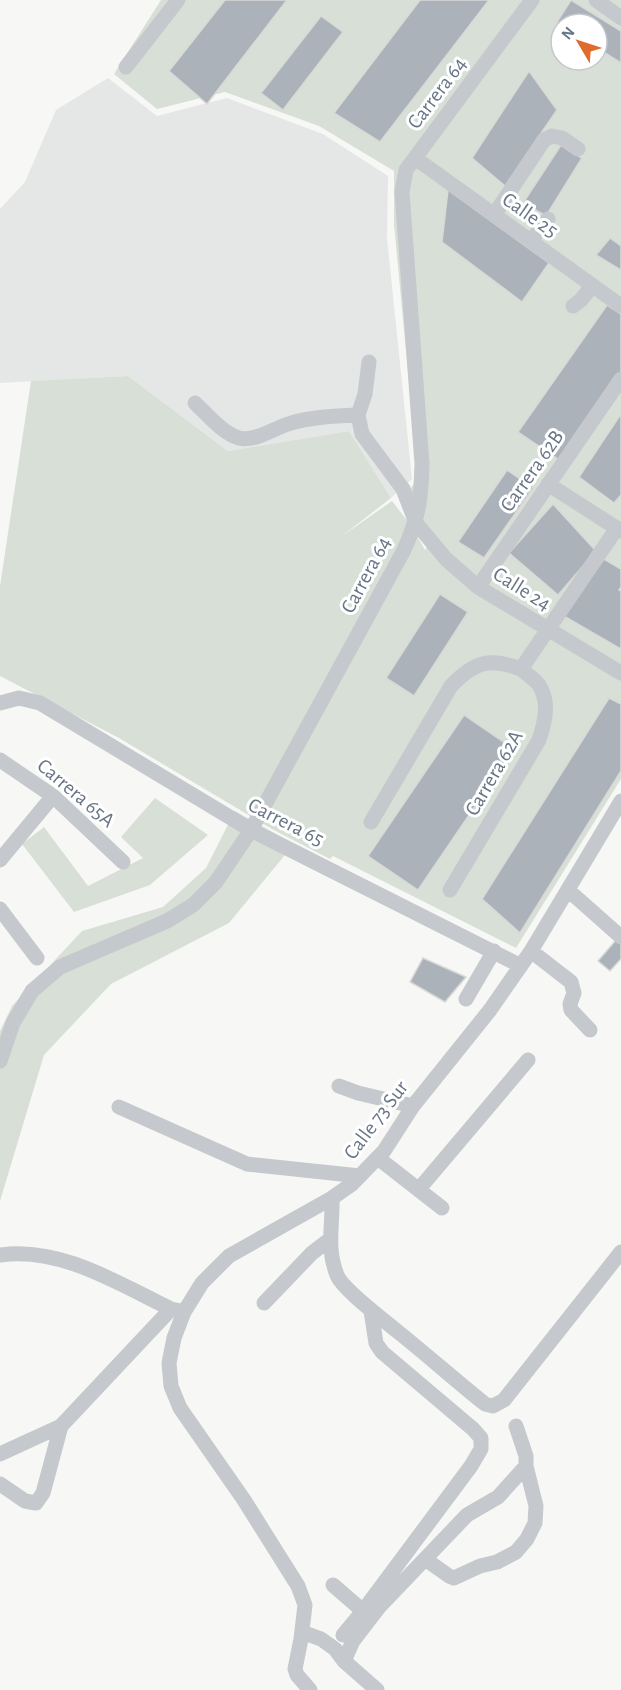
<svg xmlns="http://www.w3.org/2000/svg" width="621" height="1690" font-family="'Alegreya Sans',sans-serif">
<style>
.built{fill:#e5e7e6}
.green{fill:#d8dfd6;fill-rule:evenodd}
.building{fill:#abb2b9;stroke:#d9d9d7;stroke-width:1.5}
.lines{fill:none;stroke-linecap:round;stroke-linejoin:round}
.minor{stroke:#c5c8cc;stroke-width:15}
.labels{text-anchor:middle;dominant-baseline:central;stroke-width:6;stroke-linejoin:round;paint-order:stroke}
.street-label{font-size:21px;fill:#677585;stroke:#fff}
</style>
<rect width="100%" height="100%" fill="#f7f8f5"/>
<path class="built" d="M108 78 157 116 227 98 323 134 388 176 387 238 412 479 391 498 349 431 228 451 128 376 0 383V209L25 182 56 110Z"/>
<path class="green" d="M161 0H621V779L516 948 333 856 330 859 272 829 119 738 0 676V586L31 381 128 376 228 451 349 431 391 498 342 536 392 501 412 527 425 550 431 541 400 501 418 479 394 224V171L319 126 225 92 157 109 114 74ZM561 24H597V60H561Z
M155 798 208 835 150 885 74 912 22 844 44 827 88 886 143 858 121 837Z
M235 811 294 844 229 923 111 984 44 1055 0 1201V1031L12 1006 82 931 163 907 206 868Z"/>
<path class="building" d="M225 0H287L207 104 169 71Z
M420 0H489L380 142 334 113Z
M571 0 621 31V63L597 48V24H561L557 22Z
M321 16 343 32 283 110 261 93Z
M529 71 557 110 505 186 472 158Z
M561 145 582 158 546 216 523 203Z
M448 190 549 263 522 302 442 242Z
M610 238 621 246V270L596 255Z
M607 305 621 314V373L561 461 518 432Z
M621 414V495L614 503 579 477Z
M507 470 533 488 484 558 458 542Z
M553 504 596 551 558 595 509 553Z
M604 559 621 569V587L619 590 621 591V649L562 615Z
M440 594 468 612 414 696 386 678Z
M609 698 621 704V771L520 933 482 899Z
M464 715 514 749 418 890 368 856Z
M616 940 621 944V959L610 971 598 961Z
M423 958 466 977 445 1002 410 982Z"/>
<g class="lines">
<path class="minor" d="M596 0 621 18
M126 67 178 0
M415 158 621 306
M494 215 544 140 552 136 562 138 578 149
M531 241 548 219
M573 306 581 300 592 286
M369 362 365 394 358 415 362 434 403 489 416 523 446 559 478 587 621 673
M195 403C207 414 222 433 239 438 254 442 273 429 288 424 310 417 334 416 358 415
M548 484 621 531
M478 587 621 379
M0 703 19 698 40 703 251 830 521 966
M0 760 53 796 123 862
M371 822 451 686C474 662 489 657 521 669
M0 860 53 796
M450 890 539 740C545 722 550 702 539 685 535 679 526 674 521 669L617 528
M568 890 621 937
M0 909 37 958
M531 951 571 982 574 993 570 1004 571 1010 590 1030
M466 999 494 951
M0 1061 13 1023 32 991 60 967 167 921 193 905 216 882 251 830 404 550C419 516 421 500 422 464L402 192 406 170 532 0
M339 1086 358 1093 413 1106
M119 1107 247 1164 360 1176
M378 1158 442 1208
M419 1189 528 1060
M332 1198C333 1225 326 1248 337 1275 342 1289 384 1320 397 1331 427 1355 455 1380 485 1404L493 1406 504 1400 621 1252
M0 1255C60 1246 119 1284 171 1309L181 1311
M264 1303 312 1253 329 1240
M0 1454 61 1426 171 1309
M0 1484 25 1501 36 1503 43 1493 61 1426
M425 1559 449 1576 454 1578 480 1566 497 1562 516 1552 527 1539 535 1523 536 1506 526 1466
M333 1585 363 1611
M302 1632 321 1639 335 1649 344 1661 377 1690
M343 1635 363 1611 471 1466 481 1449V1438L473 1429 382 1352 376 1343 371 1311
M344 1661 353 1641 380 1606 467 1515 498 1497 526 1466V1456L516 1426
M310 1690 297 1675 295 1669 301 1639 305 1605 298 1586 244 1500 180 1408 171 1386 169 1363 174 1338 184 1312 202 1283 229 1256 332 1198 352 1184 384 1151 413 1106 490 1010 531 951 621 801"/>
</g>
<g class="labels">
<g class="street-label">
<text transform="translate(437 93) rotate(-53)">Carrera 64</text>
<text transform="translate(530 215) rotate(35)">Calle 25</text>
<text transform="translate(532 471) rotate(-55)">Carrera 62B</text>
<text transform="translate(366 575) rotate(-62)">Carrera 64</text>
<text transform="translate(522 589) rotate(32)">Calle 24</text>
<text transform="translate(494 773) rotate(-60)">Carrera 62A</text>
<text transform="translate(76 793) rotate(40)">Carrera 65A</text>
<text transform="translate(286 822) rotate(27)">Carrera 65</text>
<text transform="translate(376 1120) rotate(-53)">Calle 73 Sur</text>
</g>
</g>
<g transform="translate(579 42) rotate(309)"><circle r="28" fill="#ffffff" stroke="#c2c8ce" stroke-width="1.5"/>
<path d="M0-4.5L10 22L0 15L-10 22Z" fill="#df6c2e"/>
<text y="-9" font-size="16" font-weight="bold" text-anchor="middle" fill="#677585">N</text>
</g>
</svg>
